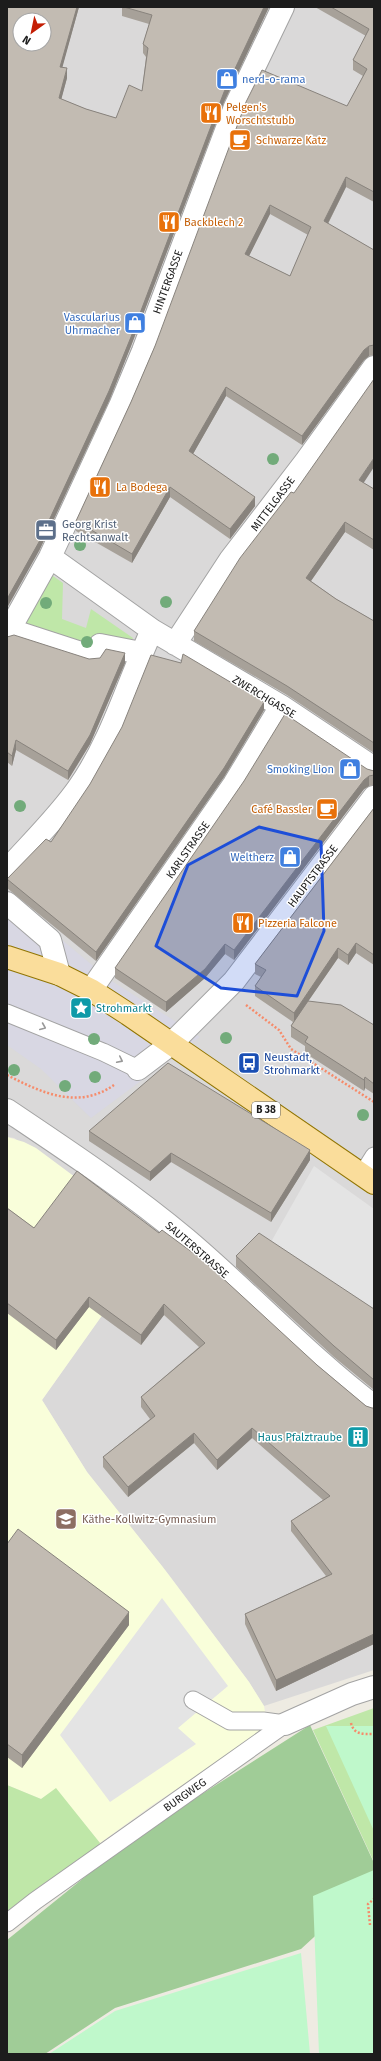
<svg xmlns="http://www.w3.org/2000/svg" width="381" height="2061" font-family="'Fira Sans',sans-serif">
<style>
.residential{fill:#dad9d9;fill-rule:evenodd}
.education{fill:#f9feda}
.grass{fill:#bfe7a8}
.forest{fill:#a0cc97}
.park{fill:#bff8cb}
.parking{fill:#e4e4e4}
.plaza{fill:#d8d7e3}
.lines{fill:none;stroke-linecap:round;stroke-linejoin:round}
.lane-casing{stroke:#a3a3a3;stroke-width:19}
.street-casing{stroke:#a3a3a3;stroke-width:24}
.primary-casing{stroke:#917503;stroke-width:24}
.path{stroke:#f68b6a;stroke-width:2.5;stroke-dasharray:2 2;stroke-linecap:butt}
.lane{stroke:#fff;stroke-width:17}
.street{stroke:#fff;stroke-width:22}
.primary{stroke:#fadd9b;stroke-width:22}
.tree{fill:#72ab7a}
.wall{fill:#a7a199;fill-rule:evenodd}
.shaded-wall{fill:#88837d}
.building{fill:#c2bbb2;stroke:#88837d;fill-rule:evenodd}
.oneway{stroke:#999}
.marked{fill:#1d4ed8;fill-opacity:0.2;stroke:#1d4ed8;stroke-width:3;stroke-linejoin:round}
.labels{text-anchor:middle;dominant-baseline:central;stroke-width:3;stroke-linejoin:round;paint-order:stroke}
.shield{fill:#fff;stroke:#606060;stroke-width:1}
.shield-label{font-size:10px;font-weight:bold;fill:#1c1c1c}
.shop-label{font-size:11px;fill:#366cbe;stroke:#fff;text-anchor:end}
.food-label{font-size:11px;fill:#c56008;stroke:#fff;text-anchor:start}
.street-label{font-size:11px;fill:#1c1c1c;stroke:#fff}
.service-label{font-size:11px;fill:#4e5e75;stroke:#fff;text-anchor:start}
.culture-label{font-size:11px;fill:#0d838f;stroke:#fff;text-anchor:start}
.transit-label{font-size:11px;fill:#164399;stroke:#fff;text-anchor:start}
.education-label{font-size:11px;fill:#785e54;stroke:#fff;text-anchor:start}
</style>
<rect width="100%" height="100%" fill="#eeebe2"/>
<path class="residential" d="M7 7H374V1670L264 1706 249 1682 169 1575 87 1472 42 1400 157 1238 14 1138 7 1137ZM20 20H44V44H20Z"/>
<path class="education" d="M7 1137 24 1142 36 1148 157 1238 42 1400 87 1472 162 1566 249 1682 264 1706 268 1729 151 1806 100 1843 56 1789 41 1799 7 1785Z"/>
<path class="grass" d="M46 571 63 583 62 619 86 628 91 609 133 638 128 647 93 652 14 628Z
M374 1708V1862L313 1730Z
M7 1785 41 1799 56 1788 100 1843 97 1848 7 1912Z"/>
<path class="forest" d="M310 1725 374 1863V1882L301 1949 115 2008 45 2054H7V1940L133 1838Z"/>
<path class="park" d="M326 1726H374V1831Z
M374 1870V2054H319L313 1896Z
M301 1953 310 2054H49L115 2011Z"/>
<path class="parking" d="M314 1166 374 1209V1310L271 1242Z
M162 1598 228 1686 178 1728 196 1744 110 1802 60 1735Z"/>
<path class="plaza" d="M7 894 110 980 200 1037 91 1118 41 1069 7 1045Z"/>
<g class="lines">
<g class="lane-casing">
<path id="lane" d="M7 1013 103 1052 138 1069
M362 1175 374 1156
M193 1700 230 1721H263L285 1724
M7 1923 35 1901 285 1724"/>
</g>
<g class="street-casing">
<path id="street" d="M50 557 152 630 281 706 374 768
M10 630 93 657 100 645 141 653
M7 634 50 557 120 406 143 351 235 107 283 7
M175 644 230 560 306 461 374 367
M7 870C30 844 59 816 79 787 112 740 128 682 152 630
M7 903 50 940 59 974
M91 990 234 784 281 706
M138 1069 171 1044 234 981 374 797
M7 1110C68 1151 130 1192 186 1239 250 1293 307 1355 374 1406
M285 1724 352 1694 374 1687"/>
</g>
<g class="primary-casing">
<path id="primary" d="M7 957 59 974 91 990 128 1014 374 1183"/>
</g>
<path class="path" d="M246 1005 279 1030 291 1049 374 1102
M7 1075C42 1093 78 1110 114 1085
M351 1723C354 1735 363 1734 374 1734
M370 1925 368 1904 374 1899"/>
<use href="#lane" class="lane"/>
<use href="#street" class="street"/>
<use href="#primary" class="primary"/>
</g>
<g class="tree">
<circle cx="273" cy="459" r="6"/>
<circle cx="80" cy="545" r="6"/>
<circle cx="166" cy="602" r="6"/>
<circle cx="46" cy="603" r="6"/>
<circle cx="87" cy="642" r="6"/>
<circle cx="20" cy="806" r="6"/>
<circle cx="226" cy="1038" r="6"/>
<circle cx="94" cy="1039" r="6"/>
<circle cx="14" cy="1070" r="6"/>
<circle cx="95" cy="1077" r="6"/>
<circle cx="65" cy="1086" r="6"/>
<circle cx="363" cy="1115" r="6"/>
</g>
<path class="wall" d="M7 7H79L62 67 67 78 61 99 86 109 116 118 142 91 146 57 143 53V44L149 24 122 16V7H269L224 102 131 346 109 401 39 551Z
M315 7H374V202L346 187 328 224 374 250V355L369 356 364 360 302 445 226 396 193 454 255 506 230 539 170 497 132 563 76 531V521L131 402 155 346 347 106 363 76 353 70V60L366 36ZM270 214 308 235 290 276 249 256Z
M363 483 374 489V550L345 532 311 581 336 599 374 621V753L287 695 194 641V631L294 493Z
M7 637 89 659 125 663 90 744 68 780 16 750 12 766 7 762Z
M264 710 224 777 96 961 7 888V879L51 842Z
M367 769 374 771V785L369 786 364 789 234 960 225 954 205 978 166 1012 115 978V968Z
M374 808V965L356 953 348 965 338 958 308 1001 374 1025V1094L365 1088 364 1091 305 1053V1046L291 1037V1026L293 1022 255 996V986L261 977 255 974V964Z
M89 1131 310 1160 271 1222 171 1162 150 1181 89 1141Z
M7 1208 34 1228 317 1365 366 1406 372 1408H374V1644L276 1691 245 1624V1614L326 1576 291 1531V1521L323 1500 252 1438 217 1470 194 1443 128 1497 103 1467V1457L150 1419 141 1407V1397L199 1347 164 1315 141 1345 89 1307 56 1350 7 1313Z
M236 1256 374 1309V1390L334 1357 236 1267Z
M7 1544 129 1625 22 1768 7 1757Z"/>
<path class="shaded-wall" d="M77 7H79L60 76V67Z
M264 7H269L224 102 131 346 109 401 39 551 7 608V599L224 92Z
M67 68V78L59 108V98Z
M346 177V187L324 231V221Z
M270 205V214L245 264V254Z
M369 346V356L364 360 302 445V436L364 350Z
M226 387V396L189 461V451Z
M374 458V467L359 490V480Z
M170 487V497L132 563V554Z
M255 497V506L230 539V529Z
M345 522V532L306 588V578Z
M125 653V663L90 744 68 780V771Z
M264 702V710L224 777 96 961V952Z
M16 740V750L12 766V756Z
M369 776V786L364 789 234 960V950L364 780Z
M356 943V953L348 965V955Z
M225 944V954L205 978 166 1012V1002Z
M338 948V958L294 1022V1013Z
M365 1077V1088L364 1091V1080Z
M310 1150V1160L271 1222V1213Z
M171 1153V1162L150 1181V1172Z
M89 1297V1307L56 1350V1340Z
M164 1304V1315L141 1345V1335Z
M252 1428V1438L217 1470V1460Z
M194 1433V1443L128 1497V1487Z
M129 1612V1625L22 1768V1755Z
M374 1634V1644L276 1691V1680Z"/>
<path class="building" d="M7 7H77L60 67 67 68 59 98 86 109 116 118 129 85 142 91 148 48 143 44 152 15 124 7H264L224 92 131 337 109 391 39 542 7 599ZM20 20H44V44H20Z
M331 7H374V192L346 177 324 221 374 250V345L369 346 364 350 302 436 226 387 189 451 255 497 230 529 170 487 132 554 76 521 131 402 155 346 246 102 262 70 347 106 367 69 353 60 369 29ZM270 205 311 227 290 276 245 254Z
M374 379V458L359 480 374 489V540L345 522 306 578 336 599 374 621V743L287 686 194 631 240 558 291 492 294 493Z
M14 635 89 659 100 658 106 649 125 653 90 735 68 771 16 740 12 756 7 752V637Z
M183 654 264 702 224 768 96 952 7 879 46 839 51 842 90 784 122 727 151 655 181 663Z
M285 714 367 769 374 771V775L369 776 364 780 234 950 225 944 205 969 166 1002 115 968 244 781Z
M374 808V955L356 943 348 955 338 948 294 1013 255 986 266 970 255 964Z
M308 1001 341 1005 374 1025V1084L365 1077 364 1080 305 1042 308 1037 291 1026Z
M168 1063 310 1150 271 1213 171 1153 150 1172 89 1131Z
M77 1171 159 1233 162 1230 204 1261 317 1365 366 1406 372 1408H374V1634L276 1680 245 1614 332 1574 291 1521 330 1496 252 1428 217 1460 194 1433 128 1487 103 1457 155 1416 141 1397 205 1343 164 1304 141 1335 89 1297 56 1340 7 1303V1208L34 1228Z
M259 1233 374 1309V1380L334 1346 236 1256Z
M18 1529 129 1612 22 1755 7 1744V1544Z"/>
<defs><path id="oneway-chevron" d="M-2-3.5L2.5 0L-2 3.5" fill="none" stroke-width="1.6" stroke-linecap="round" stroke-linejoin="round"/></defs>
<g class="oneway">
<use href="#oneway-chevron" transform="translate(43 1027) rotate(23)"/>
<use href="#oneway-chevron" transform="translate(120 1060) rotate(26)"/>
</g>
<path class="marked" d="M259 827 321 842 324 931 297 996 221 988 156 946 188 865Z"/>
<defs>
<g id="shop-square" transform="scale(1.15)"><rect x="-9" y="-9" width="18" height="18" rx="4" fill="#3f7fe0" stroke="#fff"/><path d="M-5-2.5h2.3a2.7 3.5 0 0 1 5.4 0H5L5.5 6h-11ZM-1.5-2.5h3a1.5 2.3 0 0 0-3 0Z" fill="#fff"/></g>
<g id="restaurant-square" transform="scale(1.15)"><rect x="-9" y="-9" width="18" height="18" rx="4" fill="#e8710a" stroke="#fff"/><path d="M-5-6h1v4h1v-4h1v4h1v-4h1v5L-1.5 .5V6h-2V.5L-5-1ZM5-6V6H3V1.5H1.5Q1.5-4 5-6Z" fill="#fff"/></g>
<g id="cafe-square" transform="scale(1.15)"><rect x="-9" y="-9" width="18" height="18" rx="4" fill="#e8710a" stroke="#fff"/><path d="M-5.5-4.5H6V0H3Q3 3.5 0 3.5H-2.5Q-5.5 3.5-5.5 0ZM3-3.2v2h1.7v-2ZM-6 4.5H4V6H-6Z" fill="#fff"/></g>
<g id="office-square" transform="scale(1.15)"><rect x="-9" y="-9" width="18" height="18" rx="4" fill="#5c6f8a" stroke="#fff"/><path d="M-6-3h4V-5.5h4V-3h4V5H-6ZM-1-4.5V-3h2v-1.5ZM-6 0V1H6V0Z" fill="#fff"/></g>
<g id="sight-square" transform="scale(1.15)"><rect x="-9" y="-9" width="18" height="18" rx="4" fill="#0f9aa8" stroke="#fff"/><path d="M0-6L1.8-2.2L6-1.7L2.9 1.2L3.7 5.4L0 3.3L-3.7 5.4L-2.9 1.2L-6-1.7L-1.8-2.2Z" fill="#fff"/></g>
<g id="bus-square" transform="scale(1.15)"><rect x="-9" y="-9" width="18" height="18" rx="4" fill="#1a4fb4" stroke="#fff"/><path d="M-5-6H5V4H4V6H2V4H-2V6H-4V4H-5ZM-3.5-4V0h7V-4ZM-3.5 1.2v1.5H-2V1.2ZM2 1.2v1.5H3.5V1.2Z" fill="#fff"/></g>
<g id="building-square" transform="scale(1.15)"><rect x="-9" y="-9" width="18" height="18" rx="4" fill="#0f9aa8" stroke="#fff"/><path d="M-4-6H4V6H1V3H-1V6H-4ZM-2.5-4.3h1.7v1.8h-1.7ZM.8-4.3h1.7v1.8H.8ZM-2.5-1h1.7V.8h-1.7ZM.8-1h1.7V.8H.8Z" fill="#fff"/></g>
<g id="school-square" transform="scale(1.15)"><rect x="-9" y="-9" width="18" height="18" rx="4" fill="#8d6e63" stroke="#fff"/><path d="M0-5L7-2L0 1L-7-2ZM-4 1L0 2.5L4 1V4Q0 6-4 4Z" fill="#fff"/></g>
</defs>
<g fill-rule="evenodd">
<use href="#shop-square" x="227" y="79"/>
<use href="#restaurant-square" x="211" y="113"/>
<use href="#cafe-square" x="240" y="140"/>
<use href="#restaurant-square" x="169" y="222"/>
<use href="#shop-square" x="135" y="323"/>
<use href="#restaurant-square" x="100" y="487"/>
<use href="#office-square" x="46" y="530"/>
<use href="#shop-square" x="350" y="769"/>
<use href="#cafe-square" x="327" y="809"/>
<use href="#shop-square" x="290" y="857"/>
<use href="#restaurant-square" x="243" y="923"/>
<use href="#sight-square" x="81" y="1008"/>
<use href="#bus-square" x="249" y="1063"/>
<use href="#building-square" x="358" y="1437"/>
<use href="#school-square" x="66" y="1519"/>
</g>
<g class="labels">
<rect class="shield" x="252" y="1102" width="28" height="16" rx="3"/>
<g class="shield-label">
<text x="266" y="1110">B 38</text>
</g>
<g class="shop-label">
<text x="242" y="79" text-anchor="start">nerd-o-rama</text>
<text x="120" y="317">Vascularius<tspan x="120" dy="13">Uhrmacher</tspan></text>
<text x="334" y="769">Smoking Lion</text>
<text x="274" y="857">Weltherz</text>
</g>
<g class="food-label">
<text x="226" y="107">Pelgen's<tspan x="226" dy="13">Worschtstubb</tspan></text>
<text x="256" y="140">Schwarze Katz</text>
<text x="184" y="222">Backblech 2</text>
<text x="116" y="487">La Bodega</text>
<text x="312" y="809" text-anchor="end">Café Bassler</text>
<text x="258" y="923">Pizzeria Falcone</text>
</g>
<g class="street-label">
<text transform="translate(168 282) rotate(-70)">HINTERGASSE</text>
<text transform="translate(273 504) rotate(-53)">MITTELGASSE</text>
<text transform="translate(264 697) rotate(31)">ZWERCHGASSE</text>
<text transform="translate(188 850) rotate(-55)">KARLSTRASSE</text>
<text transform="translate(313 876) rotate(-53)">HAUPTSTRASSE</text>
<text transform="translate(197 1250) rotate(41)">SAUTERSTRASSE</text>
<text transform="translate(185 1795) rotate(-35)">BURGWEG</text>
</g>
<g class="service-label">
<text x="62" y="524">Georg Krist<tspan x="62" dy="13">Rechtsanwalt</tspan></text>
</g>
<g class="culture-label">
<text x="96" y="1008">Strohmarkt</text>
<text x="342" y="1437" text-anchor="end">Haus Pfalztraube</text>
</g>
<g class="transit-label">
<text x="264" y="1057">Neustadt,<tspan x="264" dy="13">Strohmarkt</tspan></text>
</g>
<g class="education-label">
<text x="82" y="1519">Käthe-Kollwitz-Gymnasium</text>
</g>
</g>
<rect width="381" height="2061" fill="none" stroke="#1c1c1c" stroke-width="16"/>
<g transform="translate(32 32) rotate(213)"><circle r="19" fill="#ffffff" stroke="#a4a4a4"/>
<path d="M0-3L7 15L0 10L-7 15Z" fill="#c41e04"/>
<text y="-6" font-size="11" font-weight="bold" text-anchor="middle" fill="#1c1c1c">N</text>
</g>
</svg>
